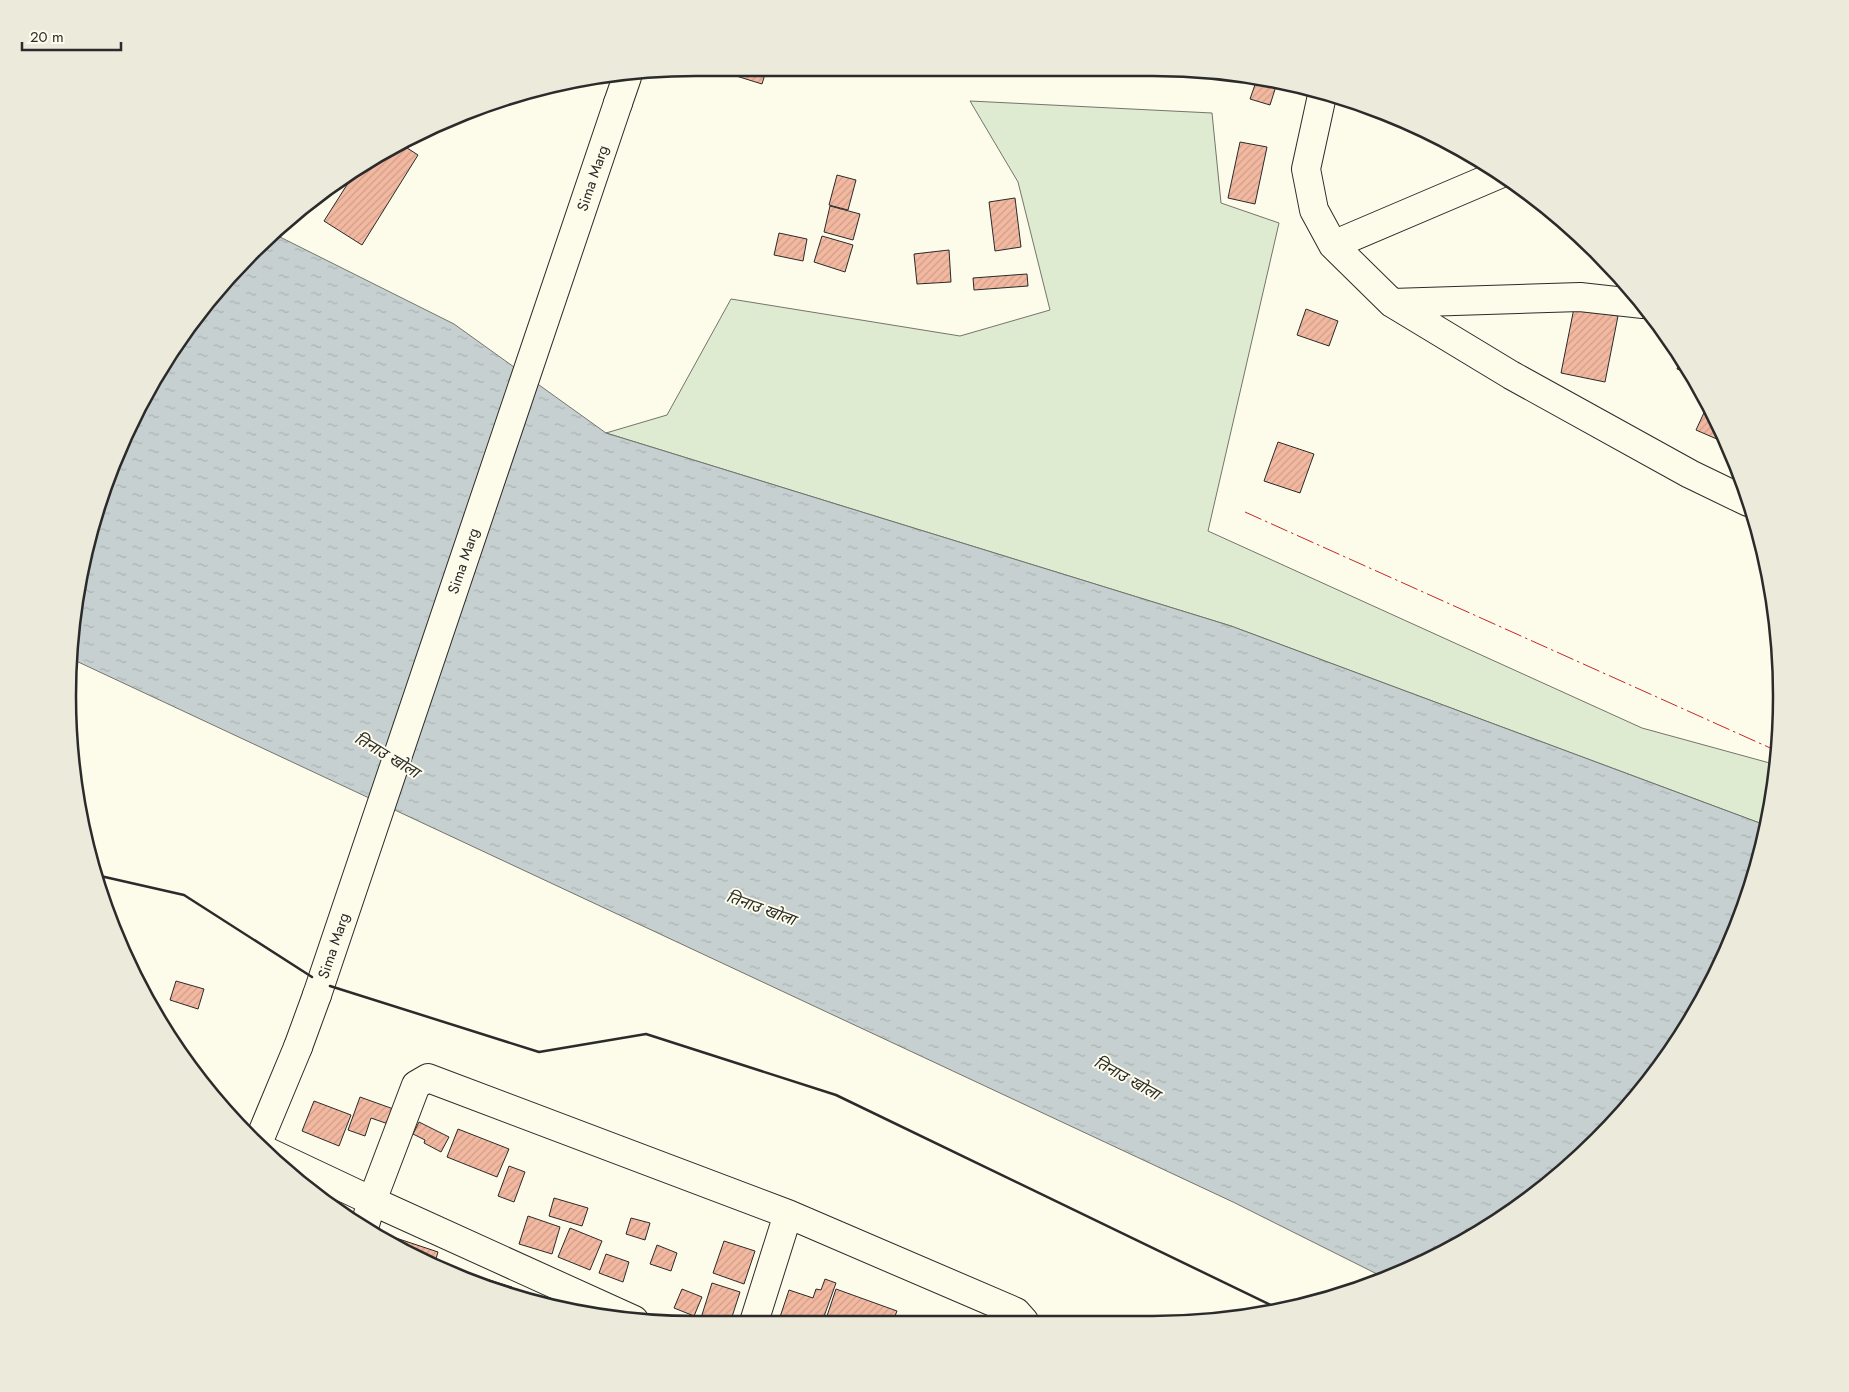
<svg xmlns="http://www.w3.org/2000/svg" width="1849" height="1392" font-family="Jost,'Noto Sans Devanagari',sans-serif">
<style>
.grass{fill:#deebd1;stroke:#74746e}
.water{fill:url(#water-ripples);stroke:#74746e}
.building{fill:url(#building-hatch);stroke:#2b2b2b}
.lines{fill:none;stroke-linecap:round;stroke-linejoin:round}
.street-casing{stroke:#2b2b2b;stroke-width:30}
.secondary-casing{stroke:#2b2b2b;stroke-width:30}
.street{stroke:#fdfbea;stroke-width:28}
.secondary{stroke:#fdfbea;stroke-width:28}
.wall{stroke:#2b2b2b;stroke-width:2.5}
.power{stroke:#c62828;stroke-width:1;stroke-dasharray:18 4 2.5 4;stroke-linecap:butt}
.labels{text-anchor:middle;dominant-baseline:central;stroke-width:4;stroke-linejoin:round;paint-order:stroke}
.street-label{font-size:15px;fill:#2b2b2b;stroke:#fdfbea}
.water-label{font-size:16px;font-style:italic;fill:#2b2b2b;stroke:#fdfbea}
.rim{fill:none;stroke:#2b2b2b;stroke-width:2.5}
</style>
<defs>
<pattern id="water-ripples" width="26" height="14" patternUnits="userSpaceOnUse" patternTransform="scale(1.25)"><rect width="26" height="14" fill="#c7d0d0"/><path d="M2 4q2-2 4 0t4 0M15 11q2-2 4 0t4 0" fill="none" stroke="#abb3b3"/></pattern>
<pattern id="building-hatch" width="6" height="6" patternUnits="userSpaceOnUse" patternTransform="scale(1.25)"><rect width="6" height="6" fill="#f2b8a0"/><path d="M-1 1l2-2M0 6l6-6M5 7l2-2" fill="none" stroke="#d09e8a"/></pattern>
</defs>
<rect width="100%" height="100%" fill="#fdfbea"/>
<path class="grass" d="M970 101 1212 113 1221 203 1279 223 1208 531 1642 728 1777 765 1776 778 1765 825 1231 626 606 433 667 415 731 299 960 336 1050 310 1018 182Z"/>
<path class="water" d="M272 233 454 324 606 433 1231 626 1765 825 1748 898 1697 1010 1625 1111 1535 1195 1393 1277 1387 1279 1233 1202 74 660 80 574 132 418 224 281Z"/>
<path class="building" d="M735 68H767L762 84 733 75Z
M1257 79 1277 83 1270 105 1250 99Z
M1240 142 1267 147 1255 204 1228 198Z
M401 144 418 155 362 245 324 221 357 169 382 152Z
M837 175 856 180 848 210 829 205Z
M1015 198 1021 247 995 251 989 202Z
M830 206 860 214 853 240 824 232Z
M779 233 807 239 803 261 774 255Z
M822 236 853 245 845 272 814 262Z
M949 250 951 282 917 284 914 254Z
M1027 274 1028 286 974 290 973 278Z
M1574 308 1618 316 1605 382 1561 373Z
M1306 309 1338 321 1329 346 1297 335Z
M1680 359 1688 373 1677 369Z
M1708 404 1717 418 1726 443 1696 430Z
M1278 442 1314 454 1300 493 1264 481Z
M176 981 204 989 198 1009 170 1000Z
M360 1097 399 1111 394 1126 371 1118 365 1136 348 1130Z
M314 1101 351 1115 339 1146 302 1131Z
M419 1122 449 1137 441 1152 424 1143 425 1140 413 1134Z
M458 1129 509 1149 497 1177 447 1157Z
M509 1166 525 1172 514 1202 498 1196Z
M554 1198 588 1208 582 1226 549 1216Z
M528 1216 560 1227 552 1254 519 1244Z
M631 1218 650 1223 645 1240 626 1234Z
M570 1228 602 1241 590 1270 558 1257Z
M390 1236 438 1252 435 1262 388 1243Z
M724 1241 755 1251 744 1284 713 1273Z
M657 1245 677 1253 671 1271 650 1264Z
M606 1254 629 1262 623 1282 599 1273Z
M473 1275 512 1287 510 1293 472 1278Z
M825 1279 836 1283 822 1322H796L780 1317 789 1290 813 1298 816 1289 821 1290Z
M712 1283 740 1292 730 1323H717L701 1318Z
M682 1289 702 1297 694 1316 674 1308Z
M836 1289 897 1311 893 1321 825 1322Z
M525 1295 568 1306V1309L533 1303 524 1299Z"/>
<g class="lines">
<g class="street-casing">
<path id="street" d="M1323 91 1306 169 1314 210 1333 245 1392 303 1511 375 1690 474 1748 502
M618 103 627 77
M1333 245 1502 173
M1392 303 1580 297 1643 304
M298 1047 317 995
M266 1151 372 1201 416 1085 428 1078 788 1214 1016 1312 1024 1321
M364 1228 372 1201 634 1320
M754 1322 788 1214"/>
</g>
<g class="secondary-casing">
<g id="secondary">
<path id="s1" d="M317 995 618 103"/>
<path d="M258 1143 298 1047"/>
</g>
</g>
<use href="#street" class="street"/>
<use href="#secondary" class="secondary"/>
<path class="wall" d="M96 875 184 895 312 977
M330 986 539 1052 646 1034 836 1095 1277 1308"/>
<path class="power" d="M1245 512 1777 751"/>
</g>
<g class="labels">
<g class="street-label">
<text stroke="none"><textPath href="#s1" startOffset="862">Sima Marg</textPath></text>
<text stroke="none"><textPath href="#s1" startOffset="458">Sima Marg</textPath></text>
<text stroke="none"><textPath href="#s1" startOffset="52">Sima Marg</textPath></text>
</g>
<g class="water-label">
<text transform="translate(387 755) rotate(31)">तिनाउ खोला</text>
<text transform="translate(761 908) rotate(20)">तिनाउ खोला</text>
<text transform="translate(1127 1078) rotate(29)">तिनाउ खोला</text>
</g>
</g>
<path d="M0 0H1849V1392H0ZM696 76H1153A620 620 0 0 1 1773 696V696A620 620 0 0 1 1153 1316H696A620 620 0 0 1 76 696V696A620 620 0 0 1 696 76Z" fill="#eceadb" fill-rule="evenodd"/>
<path class="rim" d="M696 76H1153A620 620 0 0 1 1773 696V696A620 620 0 0 1 1153 1316H696A620 620 0 0 1 76 696V696A620 620 0 0 1 696 76Z"/>
<path d="M22 42v8h99v-8" fill="none" stroke="#2b2b2b" stroke-width="2.5"/>
<text x="30" y="42" font-size="15" fill="#2b2b2b" stroke="#fdfbea" stroke-width="4" paint-order="stroke">20 m</text>
</svg>
